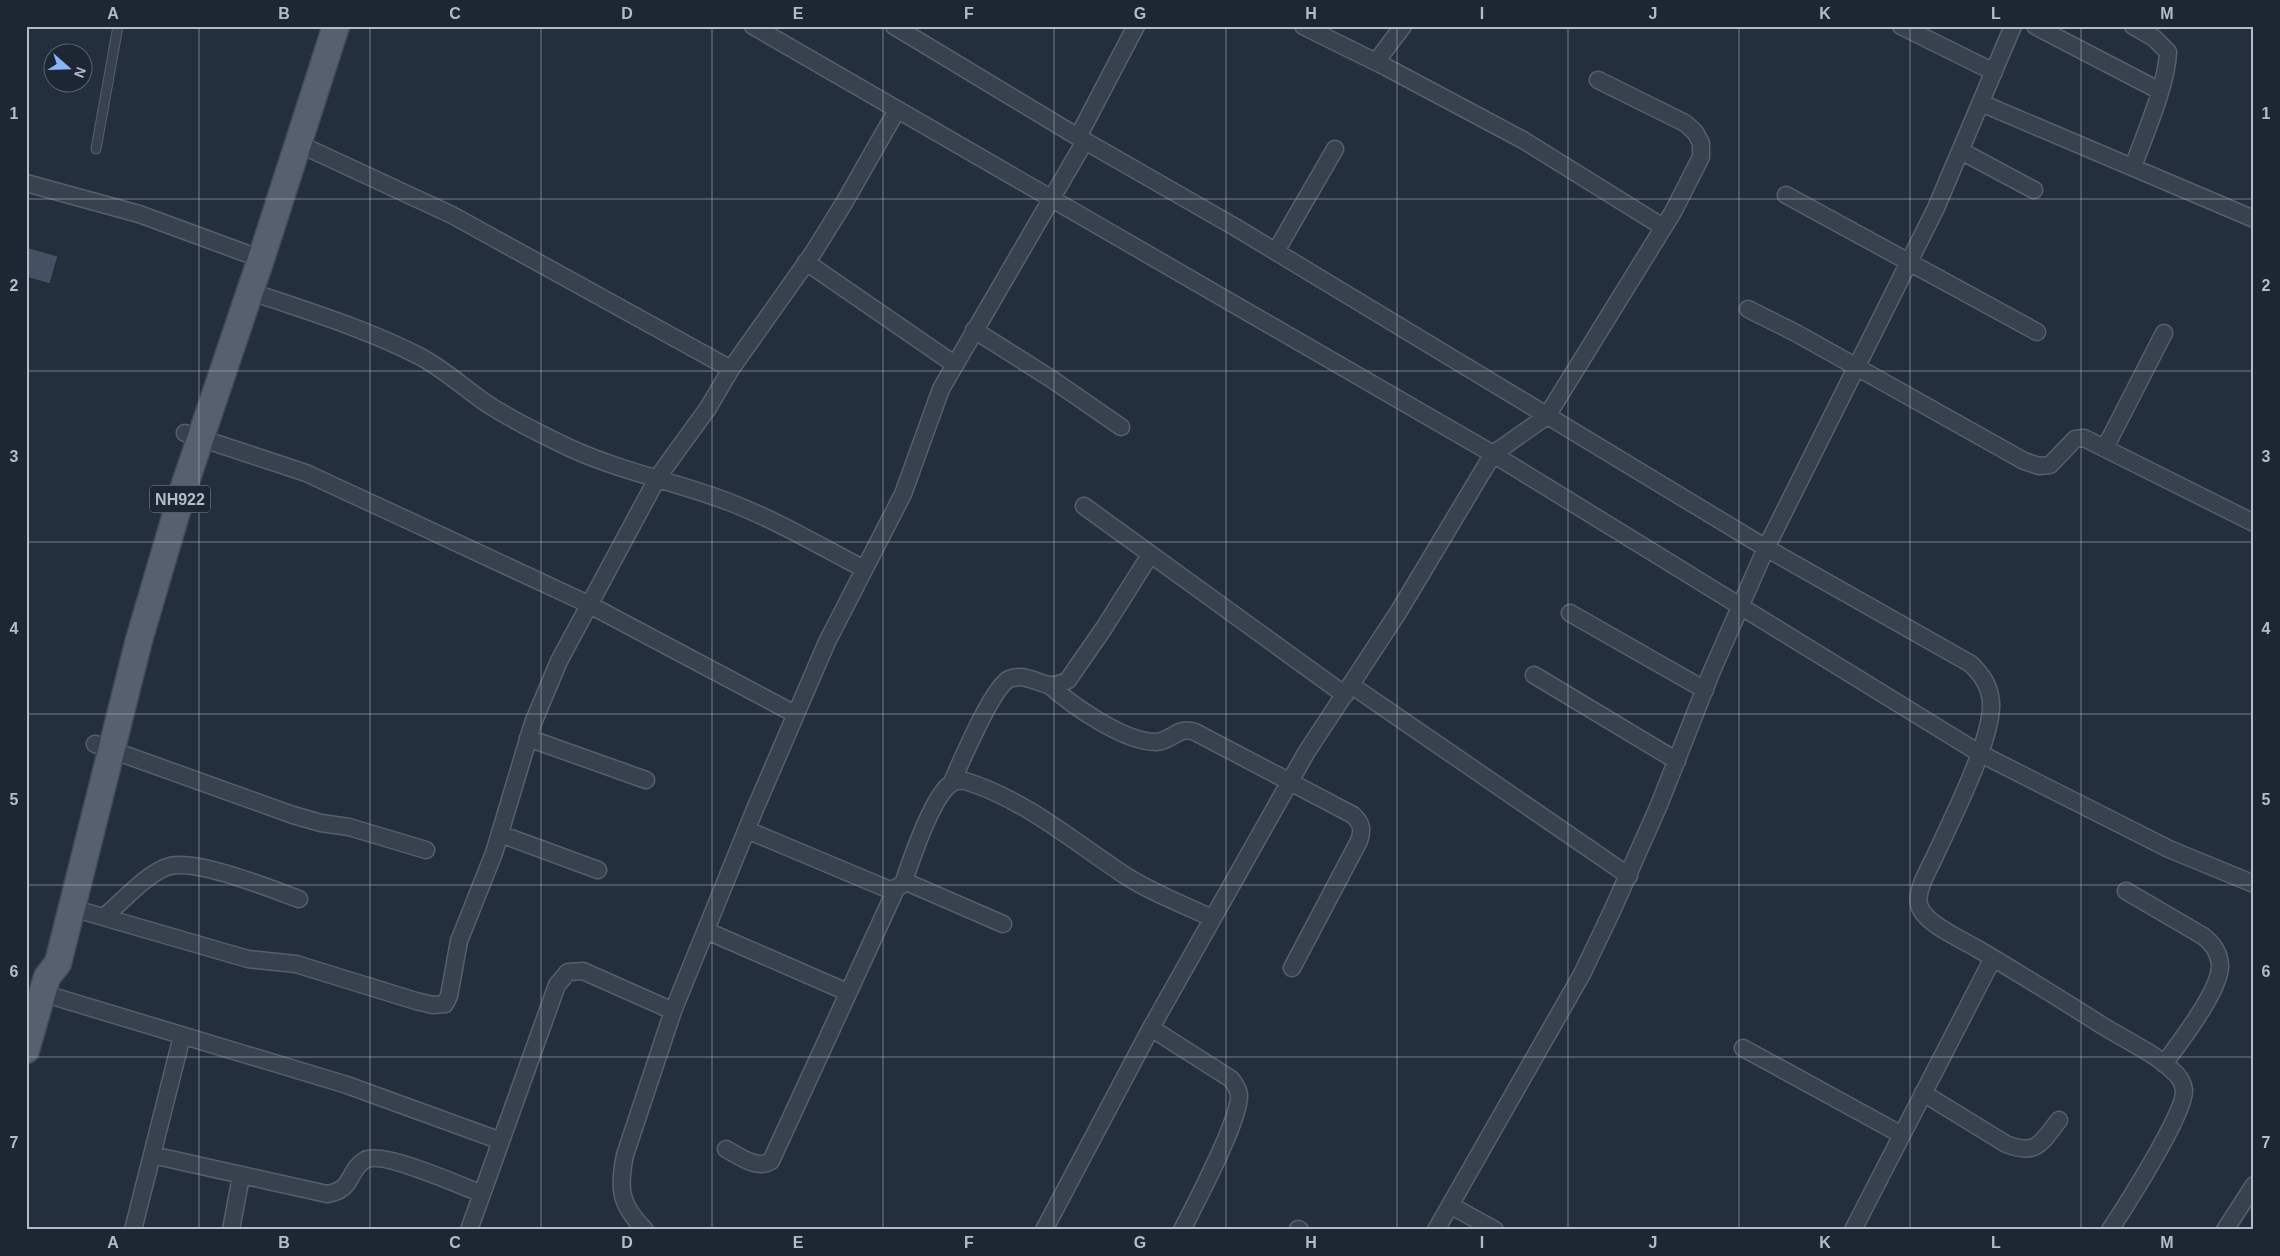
<svg xmlns="http://www.w3.org/2000/svg" width="2280" height="1256" font-family="Arial,sans-serif">
<style>
.building{fill:#455162;stroke:#1f2835}
.lines{fill:none;stroke-linecap:round;stroke-linejoin:round}
.service-casing{stroke:#565f6c;stroke-width:11}
.minor-casing{stroke:#565f6c;stroke-width:19}
.primary-casing{stroke:#414a57;stroke-width:29}
.service{stroke:#38414e;stroke-width:9}
.minor{stroke:#38414e;stroke-width:16}
.primary{stroke:#56606e;stroke-width:26}
.grid{fill:none;stroke:#b4bcc9;stroke-width:1;stroke-opacity:0.55}
.labels{text-anchor:middle;dominant-baseline:central;stroke-width:4;stroke-linejoin:round;paint-order:stroke}
.shield{fill:#1d2633;stroke:#878f9c;stroke-width:1}
.shield-label{font-size:16px;font-weight:bold;fill:#b4bcc9}
.neatline{fill:none;stroke:#b4bcc9;stroke-width:2}
.grid-label{font-size:16px;text-anchor:middle;font-weight:bold;fill:#b4bcc9}
</style>
<rect width="100%" height="100%" fill="#242f3e"/>
<path class="building" d="M26 247 58 256 50 284 26 277Z"/>
<g class="lines">
<g class="service-casing">
<path id="service" d="M96 149 118 26"/>
</g>
<g class="minor-casing">
<path id="minor" d="M753 26 1493 454 1979 753 2169 849 2254 884
M894 26 1078 137 1235 227 1766 548 1971 664C1982 675 1990 686 1991 703 1993 739 1950 823 1934 858 1928 871 1916 890 1919 904 1922 923 1963 940 1978 949 2020 974 2062 1000 2103 1026 2126 1040 2154 1053 2173 1071 2179 1076 2183 1082 2184 1090 2186 1112 2125 1207 2110 1230
M1303 26 1386 67 1523 140 1663 227
M1901 26 1994 72
M2035 26 2160 91
M1376 62 1403 26
M1981 103 2254 219
M1078 137 1136 26
M299 144 452 215 731 369
M1961 151 2034 190
M2133 167C2144 136 2167 85 2168 52L2154 38 2133 26
M26 183 139 214 245 253
M1786 195 2037 332
M1276 251 1335 149
M806 262 954 364
M249 291C307 311 367 329 421 357 445 370 464 388 486 403 513 421 543 435 572 449 623 472 677 482 729 502 776 520 820 546 864 569
M1748 309 1796 333 2024 461 2039 466 2050 465 2075 439 2084 438 2254 523
M974 330 1053 380 1121 427
M185 433 306 473 399 516 588 604 795 714
M2105 448 2164 333
M1084 506 1345 695
M1570 613 1705 690
M1534 675 1677 761
M1049 685C1073 706 1124 742 1156 742 1173 741 1176 726 1195 732L1353 815C1362 824 1363 829 1359 841L1292 968
M1351 685 1629 876
M528 738 646 780
M95 744 293 815 321 823 349 827 426 850
M952 782C961 762 992 688 1009 679 1012 678 1018 677 1021 677 1040 679 1048 692 1068 680L1104 628 1150 555
M747 830 890 890 900 886 904 881C912 857 931 802 948 786 953 781 958 780 965 781 1024 799 1073 841 1123 874 1150 892 1182 904 1212 918
M500 834 598 870
M904 881 1003 924
M2126 891 2203 936C2213 944 2219 952 2220 965 2221 990 2179 1043 2164 1064
M72 908 248 959 296 964 416 1001 433 1005 445 1004 449 996 459 941 494 853 533 723 559 661 658 477 708 408 731 369 813 253 844 203 897 110
M104 917C121 903 149 871 170 866 198 859 271 889 299 899
M707 931 847 992
M42 993 347 1085 501 1141
M1151 1028 1231 1079C1235 1084 1238 1088 1239 1095 1240 1120 1195 1204 1182 1230
M1743 1048 1902 1135
M1923 1093 2006 1144C2037 1156 2041 1143 2059 1120
M726 1149C739 1156 757 1170 771 1161L896 889
M152 1155 327 1194C354 1190 347 1171 365 1160 381 1150 462 1186 482 1194
M1450 1205 1495 1230
M1298 1229 1300 1230
M133 1230 182 1036
M231 1230 241 1176
M469 1230 557 985 568 972 583 971 673 1011
M645 1230C620 1205 618 1189 625 1155L673 1011 755 809 827 642 903 494 941 389 1085 141
M1044 1230 1151 1028 1306 753 1399 611 1493 454 1547 416 1673 212 1701 157V143L1695 132 1685 123 1598 80
M1436 1230 1582 974 1612 911 1659 805 1711 673 1766 548 1936 208 2013 26
M1853 1230 1993 958
M2225 1230 2254 1185"/>
</g>
<g class="primary-casing">
<path id="primary" d="M26 1050 47 977 58 963 139 640 184 487 261 259 336 26"/>
</g>
<use href="#service" class="service"/>
<use href="#minor" class="minor"/>
<use href="#primary" class="primary"/>
</g>
<path class="grid" d="M199 26V1230M370 26V1230M541 26V1230M712 26V1230M883 26V1230M1054 26V1230M1226 26V1230M1397 26V1230M1568 26V1230M1739 26V1230M1910 26V1230M2081 26V1230M26 199H2254M26 371H2254M26 542H2254M26 714H2254M26 885H2254M26 1057H2254"/>
<g class="labels">
<rect class="shield" x="150" y="485.5" width="60" height="27" rx="4"/>
<g class="shield-label">
<text x="180" y="499">NH922</text>
</g>
</g>
<rect width="2280" height="1256" fill="none" stroke="#1d2633" stroke-width="55"/>
<g transform="translate(68 68) rotate(110)"><circle r="24" fill="#1d2633" stroke="#59626f"/>
<path d="M0-4L9 19L0 12L-9 19Z" fill="#8ab4f8"/>
<text y="-8" font-size="14" font-weight="bold" text-anchor="middle" fill="#b4bcc9">N</text>
</g>
<rect x="28" y="28" width="2224" height="1200" class="neatline"/>
<g class="grid-label">
<text x="113" y="19">A</text>
<text x="284" y="19">B</text>
<text x="455" y="19">C</text>
<text x="627" y="19">D</text>
<text x="798" y="19">E</text>
<text x="969" y="19">F</text>
<text x="1140" y="19">G</text>
<text x="1311" y="19">H</text>
<text x="1482" y="19">I</text>
<text x="1653" y="19">J</text>
<text x="1825" y="19">K</text>
<text x="1996" y="19">L</text>
<text x="2167" y="19">M</text>
<text x="14" y="119">1</text>
<text x="2266" y="119">1</text>
<text x="14" y="291">2</text>
<text x="2266" y="291">2</text>
<text x="14" y="462">3</text>
<text x="2266" y="462">3</text>
<text x="14" y="634">4</text>
<text x="2266" y="634">4</text>
<text x="14" y="805">5</text>
<text x="2266" y="805">5</text>
<text x="14" y="977">6</text>
<text x="2266" y="977">6</text>
<text x="14" y="1148">7</text>
<text x="2266" y="1148">7</text>
<text x="113" y="1248">A</text>
<text x="284" y="1248">B</text>
<text x="455" y="1248">C</text>
<text x="627" y="1248">D</text>
<text x="798" y="1248">E</text>
<text x="969" y="1248">F</text>
<text x="1140" y="1248">G</text>
<text x="1311" y="1248">H</text>
<text x="1482" y="1248">I</text>
<text x="1653" y="1248">J</text>
<text x="1825" y="1248">K</text>
<text x="1996" y="1248">L</text>
<text x="2167" y="1248">M</text>
</g>
</svg>
